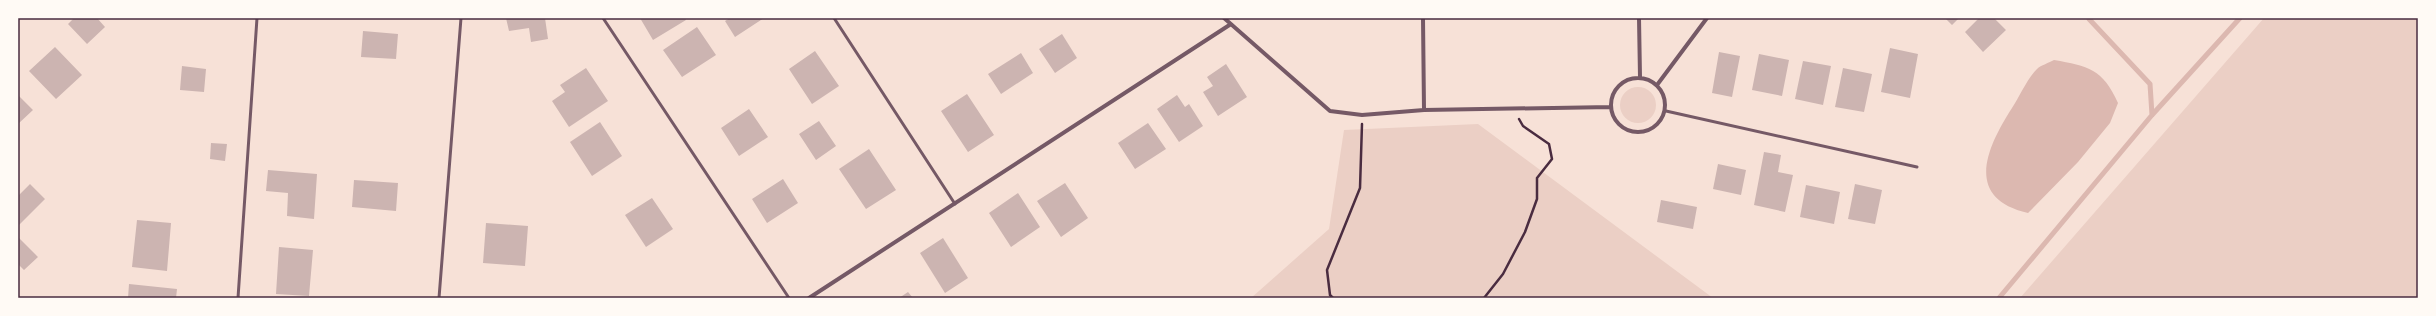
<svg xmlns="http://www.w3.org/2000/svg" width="2436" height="316" font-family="Lato,sans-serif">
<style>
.green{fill:#ebcfc5}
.water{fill:#dcb8b0}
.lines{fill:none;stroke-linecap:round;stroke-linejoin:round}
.stream{stroke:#dcb8b0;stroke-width:5}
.building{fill:#ccb4b1}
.path{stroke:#4a2c40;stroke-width:2.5}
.service{stroke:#755966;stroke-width:3}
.minor{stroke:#755966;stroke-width:4}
.neatline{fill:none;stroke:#4a2c40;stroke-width:1.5}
</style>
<rect width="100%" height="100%" fill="#f7e1d7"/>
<path class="green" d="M2264 18H2418V298H2020Z
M1620 105a18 18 0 1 1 36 0a18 18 0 1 1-36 0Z
M1478 124 1713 298H1251L1329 229 1344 130Z"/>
<path class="water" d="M2054 60C2088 66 2103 69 2118 103L2110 123 2078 162 2028 213C1963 198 1987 147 2012 108 2020 96 2027 79 2037 69 2041 65 2049 63 2054 60Z"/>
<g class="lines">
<path class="stream" d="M2089 19 2150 84 2152 115
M1999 298 2152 115 2240 18"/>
</g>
<path class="building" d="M74 18H97L105 27 87 44 68 24Z
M506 18H545L548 39 531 42 529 28 509 31Z
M640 18H685L686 20 653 40Z
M730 18H764L735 37 725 21Z
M1945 18H1959L1952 25Z
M1979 18H1994L2006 30 1983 52 1965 32Z
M697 27 716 55 682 77 663 50Z
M363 31 398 34 396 59 361 57Z
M1062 34 1077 58 1055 73 1039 49Z
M55 47 82 75 56 99 29 71Z
M1890 48 1918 54 1910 98 1881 92Z
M815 51 839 86 812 104 789 69Z
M1719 52 1740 56 1732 97 1712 93Z
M1021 53 1033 73 1001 94 988 74Z
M1759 54 1789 60 1782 96 1752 90Z
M1803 61 1831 66 1823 105 1795 99Z
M1226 64 1247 97 1218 116 1203 92 1213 86 1207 77Z
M182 66 206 69 204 92 180 90Z
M586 68 608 101 569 127 552 101 565 92 560 85Z
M1843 68 1872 74 1864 112 1835 107Z
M967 94 994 135 968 152 941 111Z
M18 95 33 110 18 124Z
M1177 95 1185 107 1189 104 1203 126 1179 142 1157 109Z
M749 109 768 137 739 156 721 128Z
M819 121 836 146 816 160 799 134Z
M600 122 622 156 592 176 570 142Z
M1148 123 1166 149 1135 169 1118 143Z
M211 143 227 144 225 161 210 159Z
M869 149 896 190 866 209 839 169Z
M1764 152 1781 155 1778 172 1793 175 1785 212 1754 205Z
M1718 164 1746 170 1741 195 1713 189Z
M268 170 317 174 314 219 287 216 288 193 266 191Z
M783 179 798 203 767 223 752 199Z
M354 180 398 183 396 211 352 207Z
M1065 183 1088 218 1061 237 1037 201Z
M30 184 45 199 18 226V196Z
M1855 184 1882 190 1875 224 1848 219Z
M1806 185 1840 192 1834 224 1800 217Z
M1018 193 1040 227 1011 247 989 213Z
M652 198 673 229 646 247 625 215Z
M1661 200 1697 207 1693 229 1657 222Z
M137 220 171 223 167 271 132 267Z
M486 223 528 226 525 266 483 263Z
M18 237 38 257 24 270 18 264Z
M943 238 968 278 945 293 920 253Z
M279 247 313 250 309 296 276 294Z
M129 284 177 289 176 298H128Z
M908 292 913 298H899Z"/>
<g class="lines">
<path class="path" d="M1333 298 1330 295 1327 270 1360 188 1362 124
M1484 298 1503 274 1525 232 1537 199V178L1552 159 1549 144 1523 126 1519 119"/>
<path class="service" d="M603 18 789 298
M834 18 955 204
M1666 111 1917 167
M238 298 257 18
M439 298 461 18"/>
<path class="minor" d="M1224 18 1330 111 1362 115 1424 110 1611 107
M1423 18 1424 110
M1639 18 1640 77
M1611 105a27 27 0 1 1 54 0a27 27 0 1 1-54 0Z
M1657 85 1707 18
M809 298 1231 24"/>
</g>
<rect width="2436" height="316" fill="none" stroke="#fffaf5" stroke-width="38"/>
<rect x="19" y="19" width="2398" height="278" class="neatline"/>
</svg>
